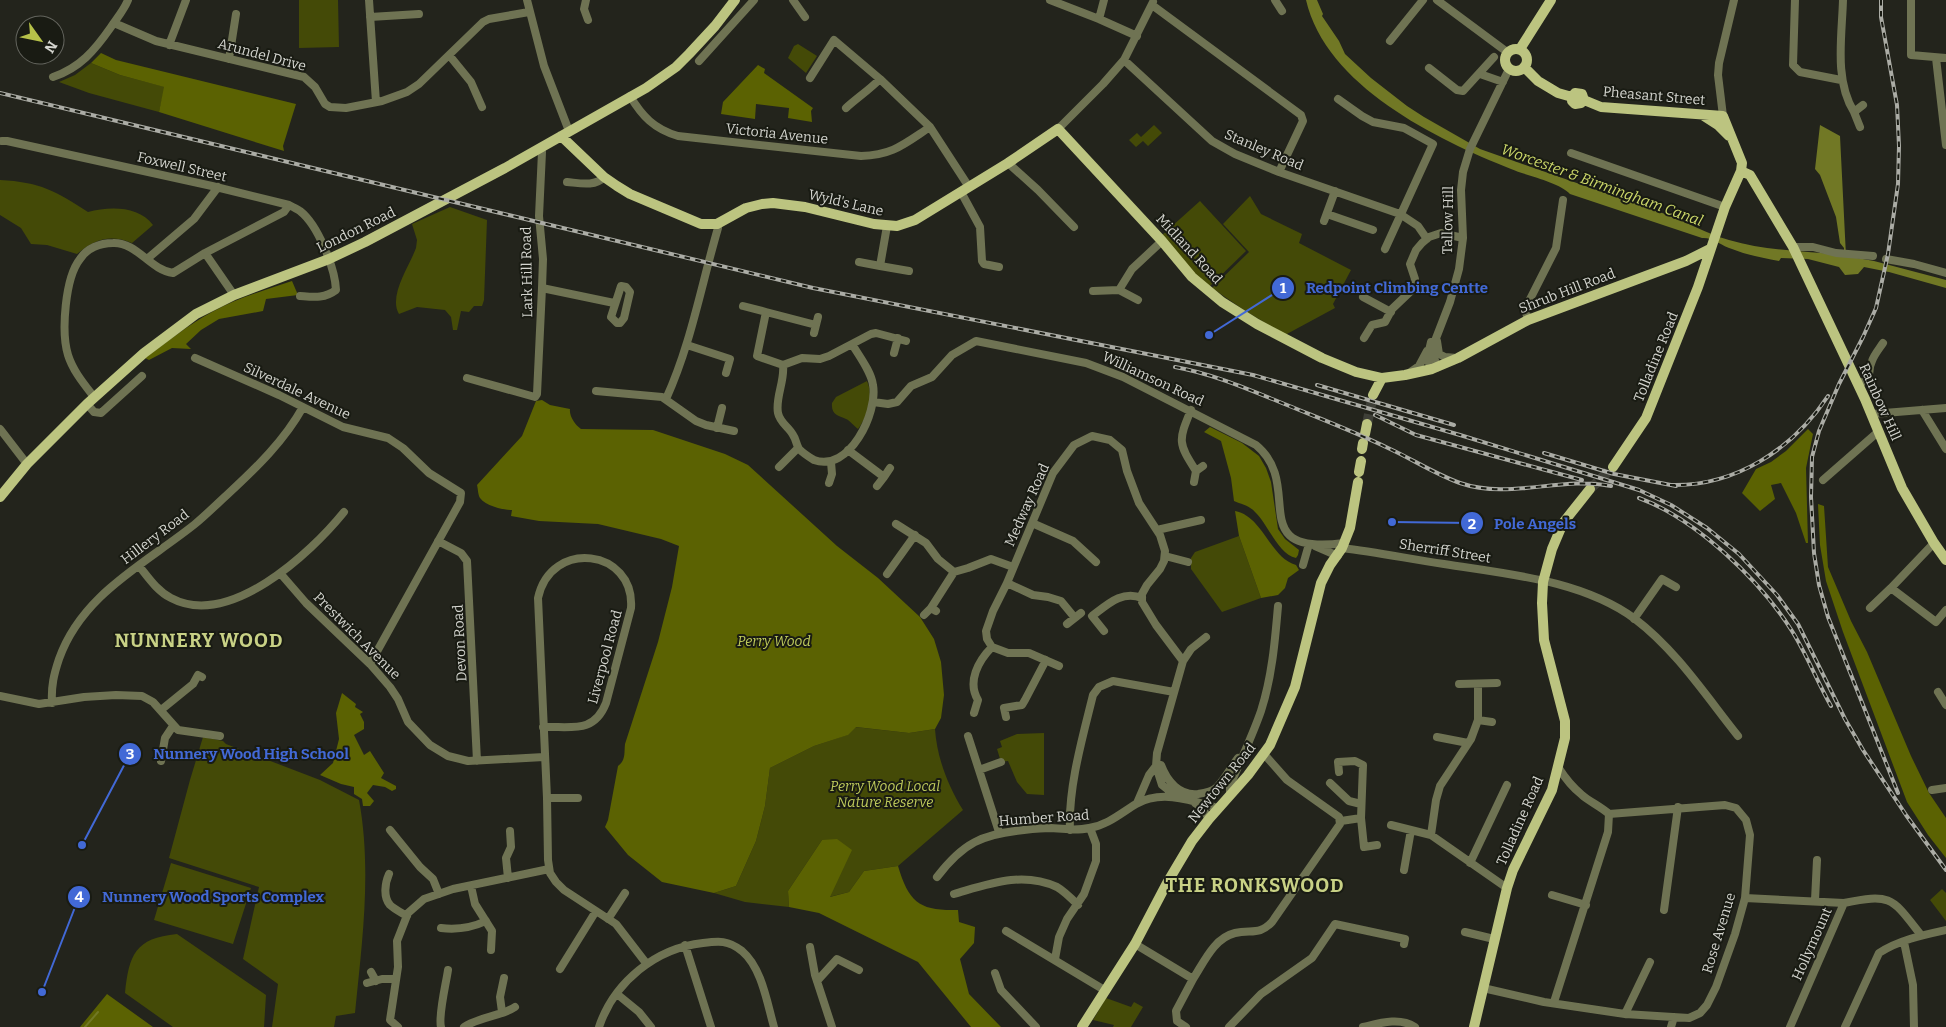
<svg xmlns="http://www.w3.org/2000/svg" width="1946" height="1027" font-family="Bitter,serif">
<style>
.green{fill:#444a07}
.forest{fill:#5b6202}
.water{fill:#717825}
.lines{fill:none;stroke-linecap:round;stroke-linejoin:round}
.stream{stroke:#717825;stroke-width:2}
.major-tunnel{stroke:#3e3f37;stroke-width:10;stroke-dasharray:10 5;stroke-linecap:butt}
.minor{stroke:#6f7353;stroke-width:8}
.major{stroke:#bcc480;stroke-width:10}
.rail-casing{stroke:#abaca5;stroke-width:4}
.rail{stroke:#191b13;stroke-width:2;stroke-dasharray:5.5;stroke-linecap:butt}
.labels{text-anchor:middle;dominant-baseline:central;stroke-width:4;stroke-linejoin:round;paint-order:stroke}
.street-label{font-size:14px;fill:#d4d5cf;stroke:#191b13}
.park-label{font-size:14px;font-style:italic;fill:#beca5b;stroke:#191b13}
.water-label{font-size:15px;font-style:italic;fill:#ccd869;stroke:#191b13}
.district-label{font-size:19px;font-weight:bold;letter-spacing:1px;fill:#c8d185;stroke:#191b13}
.leader{fill:none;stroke:#4269d6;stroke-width:2}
.callout-dot{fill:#4269d6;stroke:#191b13;stroke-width:2}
.mark-label{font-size:15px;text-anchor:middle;font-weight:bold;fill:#fff}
.callout-label{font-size:15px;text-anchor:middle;font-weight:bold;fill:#4269d6;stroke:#191b13;stroke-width:4;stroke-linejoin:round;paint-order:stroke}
</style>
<rect width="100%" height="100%" fill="#23241c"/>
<path class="green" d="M299 0H338L339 47 299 48Z
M798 44 817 56 806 73 788 58 794 46Z
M91 63 120 75 165 87 159 112 89 93 59 82 75 75Z
M1154 125 1162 133 1148 146 1143 141 1136 147 1129 140 1137 133 1141 137Z
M0 180C40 182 56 191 88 212 110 206 139 206 153 225L132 243C110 234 95 239 77 254L47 245 31 244 21 228 0 215Z
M1250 196 1261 214 1302 234 1299 243 1351 270 1333 304 1335 308 1285 335 1244 310 1212 288 1249 252 1223 224Z
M1200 201 1246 251 1209 287 1191 271 1161 236Z
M450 207 487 220 484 300 482 306H474L469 312 461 311 457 330H453L451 317 445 310 417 307 399 314C388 296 410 265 416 248L417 240 412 224Z
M867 381C874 396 867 417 858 429 854 426 849 420 846 419 838 415 831 415 832 403L836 397Z
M1239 536 1261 598 1222 612 1191 569V558L1195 552Z
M855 727 909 733 935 729C937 758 948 786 963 810L898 866 864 871 849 892 829 897 822 840 788 891 789 907 745 902 714 893 736 886 756 841 765 806 770 768 814 746 847 735Z
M1044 733V795L1027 794 1017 782 1008 761 1001 762 997 749 1002 747 1000 741 1017 734Z
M203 737 223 741 226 744 320 780 359 800C372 870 362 943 355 1013L336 1016 334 1027H272L278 984 243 959 259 887 169 858 190 780Z
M171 863 251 888 233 944 154 920Z
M1942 889 1946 893V921L1930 900Z
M177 934 266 995 264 1027H173L125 993C129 955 135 938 177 934Z
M1106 998 1131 1007 1134 1002 1143 1007 1131 1027H1113L1114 1025 1093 1020Z"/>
<path class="forest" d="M101 53 116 60 296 104 283 146 284 151 159 112 164 87 120 75 91 63Z
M758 65 765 69 764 73 813 108 811 111 812 122 788 118 789 108 756 104 755 119 721 114 723 102Z
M292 281 298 295 266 299 263 311 219 319 201 330 186 344 191 349 172 348 149 360 145 358C167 342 188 325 212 312 237 298 265 290 292 281Z
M542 400 550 405 570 409C569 416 575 425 581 429L653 430 725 454 748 465 837 546 878 578 920 617 934 639 941 662 944 695 941 718 935 729 909 733 856 727 848 735 814 746 770 768 765 806 756 841 736 886 714 893 662 882 628 855 605 827 608 820 618 766C626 760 624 753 625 744L658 642 672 587 679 546 661 539 598 524 539 521 511 516 512 510C503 510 486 506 480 498 478 495 478 489 477 485L522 436 536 401Z
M1210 427 1242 443 1259 456 1266 468 1271 482 1278 529 1285 539 1299 550 1298 555 1296 558C1278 554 1268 524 1255 512 1250 506 1241 504 1234 501L1231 478 1221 441 1204 432Z
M1808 429 1813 434 1806 468 1808 543H1806L1796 513 1781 483 1771 485 1775 499 1760 511 1742 493 1756 469 1771 462 1786 451Z
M1818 504 1824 506 1828 567 1851 621 1867 652 1911 756 1929 793 1946 818V858L1928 835 1907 802 1843 632 1826 581 1820 545Z
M1235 511C1263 516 1270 558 1296 565L1299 570 1288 578 1285 588 1278 595 1261 598 1239 536Z
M342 693 356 704 355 707 363 712 360 714 364 722V729L354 735 364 755 370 751 384 773 381 778 396 786V789L392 791 385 787 373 785 367 793 374 801 370 806H363L362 799 354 794V787L341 784 320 775 333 763 339 739 336 713Z
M837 839 852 850 830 897 849 892 864 871 898 866C909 903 920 911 958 910L959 922 975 927 974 943 960 959 969 994 1001 1027H971L918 962 819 913 789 907 788 891 822 840Z
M107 994 153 1027H80Z"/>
<path class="water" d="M1306 0H1317L1323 14 1322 16 1339 41 1345 54 1371 78 1407 106 1424 117 1480 149 1665 214C1687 222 1707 234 1729 240 1766 251 1805 251 1844 255V248L1840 243 1836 217 1820 175 1815 169 1820 125 1840 136 1846 256 1874 261 1946 280V288L1889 272 1864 267 1858 274 1845 275 1839 267 1808 259 1781 258 1779 261C1763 258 1747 255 1732 249 1722 246 1712 237 1702 238L1570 194C1559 182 1527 176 1511 169 1436 139 1326 86 1306 0Z"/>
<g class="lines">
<path class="stream" d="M85 1027 98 1012"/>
<path class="major-tunnel" d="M1367 424 1373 395
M1590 489 1613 467"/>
<path class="minor" d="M369 0 376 102
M527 0 544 66 569 131
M586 0 584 9 588 20
M793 0 805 17
M1050 0 1099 19 1137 36
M1275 0 1282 11
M1437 0 1507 52
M1795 0 1793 65 1800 72 1841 80
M1843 0C1842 36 1834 80 1854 112L1863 105
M1911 0V55L1946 58
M1152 5 1301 115 1303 121 1279 172
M370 17 419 14
M1099 19 1104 0
M114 23 156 41 304 77 315 87 325 104 330 107 346 108 382 101 407 92 419 84 483 22 489 19 529 12
M1390 41 1423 0
M169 45 186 0
M449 55 471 82 482 107
M1936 58 1946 145
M229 59 236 14
M1124 60 1212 141 1235 154 1279 172 1400 214 1418 226 1427 239
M699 61 754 0
M1429 68 1457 90 1463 91 1494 57
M1480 74 1503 82
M53 77C80 68 95 50 111 27 117 18 124 10 128 0
M810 78 834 40 880 79 930 127 969 187
M630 96C642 116 654 129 678 136L861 156C893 155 904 144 930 127
M1338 99 1362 116 1373 122 1404 128 1433 144 1385 249
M846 108C857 98 869 90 880 79
M1854 112 1860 127
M1723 116 1718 75 1719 63 1734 0
M1058 129 1103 84 1124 60 1153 2
M2 141H7L212 186 289 205C293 207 297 209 300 211 318 225 335 268 336 290 324 299 313 297 300 296
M1571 153 1725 207
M1008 163 1038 190 1074 227
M567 182C579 183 595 187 604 177
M961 192 980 227 982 261 984 264 999 267
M1327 214 1373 230
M1324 221 1335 191
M1793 247H1813L1836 253 1873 256
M205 253 234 295
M147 259 194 219 218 187
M1886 259 1914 264 1946 273
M859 262 880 266 887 226
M880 266 909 271
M621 286 626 287 630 292 624 318 620 323H617L611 317Z
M542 288 614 303
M1093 291 1119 290
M1363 297 1391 312
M1138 300 1119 290 1132 269 1162 241
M743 306 766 312 757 356 783 365
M766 312 816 325
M1528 320 1525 309 1556 248 1563 200
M814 333 818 317
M1364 338 1372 325 1385 322 1392 309 1413 289 1415 279 1410 264 1416 250 1422 243 1429 237 1441 233 1463 238
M1437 341 1439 354 1445 357 1457 358
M1431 342 1427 359 1432 369
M687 345 730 359 726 373
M894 353 898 338
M195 358 279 395 343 427 388 438 403 448 429 473 461 493 460 502 370 664
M783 365C785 381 775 398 778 413 780 423 789 427 793 435 796 439 796 444 799 449 803 453 809 457 814 460 849 473 878 413 873 385 871 371 859 356 852 344
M783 365 802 358 820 359 829 356 871 334 876 333 906 341
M1438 367 1434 358 1433 346 1450 302 1459 269 1463 238 1461 190 1463 172 1470 149 1509 69
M1409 373 1419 366 1427 351
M467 378 535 397 537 394 542 288 543 259 539 216 542 152 540 148
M1859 384C1875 376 1866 373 1872 361 1874 355 1879 349 1883 343
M596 391 662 397 696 421 706 425 734 431
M94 397C84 384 73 371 68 355 61 332 65 278 80 259 87 248 100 243 113 243 137 242 150 270 173 273L205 253 284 212 289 205
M666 399C691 344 701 286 718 228L717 224
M873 402 888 404 897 402 911 386 932 377 952 355 976 341 1086 363 1123 377 1256 445C1306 486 1242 556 1344 543
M87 404 94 412 101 413 142 376
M1191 410C1178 441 1178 443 1196 471
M1922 410 1946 449
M1872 414 1946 408
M717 428 722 408
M0 429 27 464
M848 450 884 477 877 486
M779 467 798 448
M884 477 890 468
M1823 480 1879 431
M1194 482 1196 471 1203 466
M829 483 832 474 831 462
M1032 523 1073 541 1096 562
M896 524 926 543 938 559 954 572 968 568 991 559 1013 567
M1157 530 1201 520
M438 541 461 553 467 561 477 761
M1315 546 1338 556
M1342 548C1376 552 1410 559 1444 564 1507 574 1582 580 1635 619 1676 650 1706 696 1738 736
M1165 556 1188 562
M1303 565 1309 544
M139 566C148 577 157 591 171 598 229 629 310 554 344 512
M280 573 306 603 370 664 390 687 398 699 408 722 430 745 448 756 468 761 544 757
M887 574 915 535
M1007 583 1033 595 1048 597 1061 601 1075 618
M1891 588 1936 622 1946 610
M931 608 954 572
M1870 608 1891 588 1934 543
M924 615 931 608 936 611
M1634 619 1662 579 1676 587
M1067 624 1081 613
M1104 631 1092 616C1108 604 1122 590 1142 598
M1059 666 1029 653H1008L992 647 987 639 986 631 993 611 1007 583 1053 473 1074 445 1092 436 1110 440 1122 450 1127 471 1139 503 1160 535 1165 551 1164 561 1160 569 1147 585 1142 594V602L1156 625 1183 661
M1459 684 1497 683
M1938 692 1946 705
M0 696 39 704 84 697 116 695 142 696 153 702 178 730 220 736
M52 703C51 686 54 674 59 659 82 594 145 564 195 524 207 514 218 503 229 493 257 467 284 441 303 407
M161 710 193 684 198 675 202 677
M974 713 978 700C967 682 978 661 992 647
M1006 717 1004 708 1022 705 1025 700 1046 660
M1478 720 1492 722
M543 727C571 726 594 734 606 703L631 608C635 549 551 538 538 598L547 798 548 860 550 873 556 882 564 890 616 924 646 963
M968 736 999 832
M1437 737 1468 743
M161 761 165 738 173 726
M979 770 1001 762
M1339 772 1338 762 1355 761 1363 765 1361 818 1364 847 1377 845
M1330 783 1349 801 1361 804
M1932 790 1946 788
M1230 795V786C1240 761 1252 737 1261 711 1272 677 1275 641 1278 606
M1177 797 1162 785 1156 766 1161 765C1167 781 1179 796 1198 794 1205 793 1212 792 1217 787 1225 779 1231 767 1238 758
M547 798H578
M1137 803 1149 775 1156 766 1157 753 1183 661 1191 649 1206 637
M1195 803 1203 809 1209 819
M1341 821 1361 818
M1391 825 1431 835 1507 888
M390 830 420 867 433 879 439 894
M1070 830C1068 787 1083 736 1093 695L1099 687 1113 681 1174 692
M1431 835 1436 800 1440 786 1471 739 1478 720V684
M1470 863 1507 785
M1404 870 1411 830
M389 874C385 883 383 897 390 905 394 909 402 913 407 916
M937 877C963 843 982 834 1024 830 1033 829 1042 828 1051 828 1064 829 1076 831 1089 828 1108 825 1121 813 1136 804 1162 789 1193 801 1218 808
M508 878 506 858 511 847 510 831
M471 886 475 904 492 931 491 950
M954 894C989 884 1022 871 1057 887 1064 891 1072 899 1078 905
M1552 895 1586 905
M1745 898 1844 903
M1815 900 1817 860
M1664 910 1678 807
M608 919 625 893
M441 928C457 930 471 928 486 921
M1006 931 1106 991
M1465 932 1494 939
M1904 942 1913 985 1914 1027
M1135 944 1193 979 1176 1011 1177 1021 1186 1027
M685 945 711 1027
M810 947 815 975 832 1027
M1055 959 1059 937 1067 919 1084 894 1096 861V844L1090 828
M560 969 596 911
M371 972 376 981
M995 973 1001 990 1036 1027
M1193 979C1204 962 1214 938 1235 933 1251 929 1259 936 1272 922L1340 824 1339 817 1287 780 1264 754
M817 981 837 959 859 970
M367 983 382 979H396
M1483 988 1544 1002 1625 1014 1689 1018 1700 1013 1707 1005 1716 987 1735 934 1745 898 1750 835 1746 820 1736 808 1725 805 1609 814C1600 806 1590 802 1582 795 1572 787 1565 778 1558 767
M617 994 639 1012 651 1027
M1554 1002 1608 832 1609 814
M502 1012 500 997 504 978
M1625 1014 1650 962
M398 1027 390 1020 398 967 397 941 408 913 424 899 453 889 549 869
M441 1027C438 1016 446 984 448 970
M464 1027C479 1017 502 1016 515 1007
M599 1027C614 982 656 948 703 943 719 941 728 940 742 951 762 968 767 1003 774 1027
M1229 1027 1261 994 1312 958 1335 924 1405 939 1404 944
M1363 1027C1380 1023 1400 1017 1415 1027
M1671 1027 1674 1017
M1790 1027 1844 903C1892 893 1892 898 1921 935
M1845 1027 1879 953C1899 940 1923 935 1946 930"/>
<path class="major" d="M1520 49 1551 0
M1505 60a11 11 0 1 1 22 0a11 11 0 1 1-22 0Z
M1524 67 1538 81 1558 93 1572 97
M1584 100 1581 103 1575 104 1572 101V97L1575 93 1582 94 1584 100 1601 107 1723 116 1742 163 1741 171 1725 207 1698 287 1646 418 1613 467
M1704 116 1718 125 1729 136
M561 136 604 177 617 186 630 194 701 224H717L746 208 762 204 773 203 805 207 874 224 897 226 915 220 1008 163 1058 129 1162 241 1192 277 1222 302 1257 324 1322 358 1356 372 1382 378 1405 375 1432 369 1458 358 1528 320 1686 261 1710 249
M1741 171 1750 175 1793 247 1865 399 1902 488 1934 543 1946 560
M1373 395 1382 378
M1365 434 1367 424
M1362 449 1363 443
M1359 472 1361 461
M0 497 27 464 87 404 144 353 196 314 234 295 329 259 365 242 505 168 646 88 676 67 689 54 715 26 735 0
M1082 1027 1135 944 1167 883 1192 841 1209 819 1248 775 1270 745 1295 687 1321 583 1330 565 1342 548 1350 528 1358 482
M1474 1027 1507 888 1513 870 1552 790 1565 738V721L1544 640 1542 603 1543 582 1552 549 1563 523 1590 489"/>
<g class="rail-casing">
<path id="rail" d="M1881 0V17L1897 105 1899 146 1898 184 1888 254 1876 308 1863 337 1839 384 1819 431 1812 457 1811 497 1814 553 1819 585 1828 617 1898 793
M0 93 813 288 1253 375 1460 435 1639 490 1671 505 1707 528 1739 554 1777 595 1798 624 1845 719 1863 750 1906 815 1946 870
M1175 367C1214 374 1250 390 1287 405 1321 419 1355 432 1388 448 1412 459 1435 474 1460 483 1509 500 1561 476 1611 486
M1317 385 1454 425
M1375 415 1416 435 1582 480
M1544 453 1614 474 1676 486
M1670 485C1735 487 1793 449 1828 396
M1639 498C1696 519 1760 580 1792 631 1807 655 1817 681 1831 706"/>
</g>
<use href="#rail" class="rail"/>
</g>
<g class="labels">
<g class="street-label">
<text transform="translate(262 55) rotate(15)">Arundel Drive</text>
<text transform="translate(1654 96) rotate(5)">Pheasant Street</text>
<text transform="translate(777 134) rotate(6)">Victoria Avenue</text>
<text transform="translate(1264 150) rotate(23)">Stanley Road</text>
<text transform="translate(182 167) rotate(13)">Foxwell Street</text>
<text transform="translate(846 203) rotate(13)">Wyld's Lane</text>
<text transform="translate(1448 220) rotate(-89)">Tallow Hill</text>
<text transform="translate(356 230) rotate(-26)">London Road</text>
<text transform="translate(1189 249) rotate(47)">Midland Road</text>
<text transform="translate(527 272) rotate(-91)">Lark Hill Road</text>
<text transform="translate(1567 291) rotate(-21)">Shrub Hill Road</text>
<text transform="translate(1656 357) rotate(-68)">Tolladine Road</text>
<text transform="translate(1153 379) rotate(25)">Williamson Road</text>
<text transform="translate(297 391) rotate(25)">Silverdale Avenue</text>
<text transform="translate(1880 402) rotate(66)">Rainbow Hill</text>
<text transform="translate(1027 505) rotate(-66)">Medway Road</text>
<text transform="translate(155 537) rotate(-37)">Hillery Road</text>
<text transform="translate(1445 551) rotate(9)">Sherriff Street</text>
<text transform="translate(357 636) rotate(45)">Prestwich Avenue</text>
<text transform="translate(460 643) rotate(-93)">Devon Road</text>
<text transform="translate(605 657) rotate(-75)">Liverpool Road</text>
<text transform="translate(1222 783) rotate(-51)">Newtown Road</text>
<text transform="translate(1044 818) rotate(-4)">Humber Road</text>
<text transform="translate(1520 821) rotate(-66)">Tolladine Road</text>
<text transform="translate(1719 933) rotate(-73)">Rose Avenue</text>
<text transform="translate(1812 944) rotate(-66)">Hollymount</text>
</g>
<g class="park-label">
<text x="774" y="641">Perry Wood</text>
<text x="885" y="786">Perry Wood Local<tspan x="885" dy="16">Nature Reserve</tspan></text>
</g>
<g class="water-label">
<text transform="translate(1602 185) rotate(20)">Worcester &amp; Birmingham Canal</text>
</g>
<g class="district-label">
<text x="199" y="640">NUNNERY WOOD</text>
<text x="1255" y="885">THE RONKSWOOD</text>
</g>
</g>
<path class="leader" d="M1209 335L1283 288M1392 522L1472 523M82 845L130 754M42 992L79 897"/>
<g class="callout-dot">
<circle cx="1209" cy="335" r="5"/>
<circle cx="1392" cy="522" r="5"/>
<circle cx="82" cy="845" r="5"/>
<circle cx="42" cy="992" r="5"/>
<circle cx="1283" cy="288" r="12"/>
<circle cx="1472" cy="523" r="12"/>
<circle cx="130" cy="754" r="12"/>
<circle cx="79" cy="897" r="12"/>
</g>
<g class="mark-label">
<text x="1283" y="293">1</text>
<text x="1472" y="529">2</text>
<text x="130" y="759">3</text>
<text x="79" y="902">4</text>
</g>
<g class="callout-label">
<text x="1397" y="293">Redpoint Climbing Centte</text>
<text x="1535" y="529">Pole Angels</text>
<text x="251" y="759">Nunnery Wood High School</text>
<text x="213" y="902">Nunnery Wood Sports Complex</text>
</g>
<g transform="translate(40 40) rotate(123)"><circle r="24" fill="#191b13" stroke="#64655e"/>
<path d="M0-4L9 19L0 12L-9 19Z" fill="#b6c149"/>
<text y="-8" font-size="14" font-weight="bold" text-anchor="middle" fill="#d4d5cf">N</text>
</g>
</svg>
